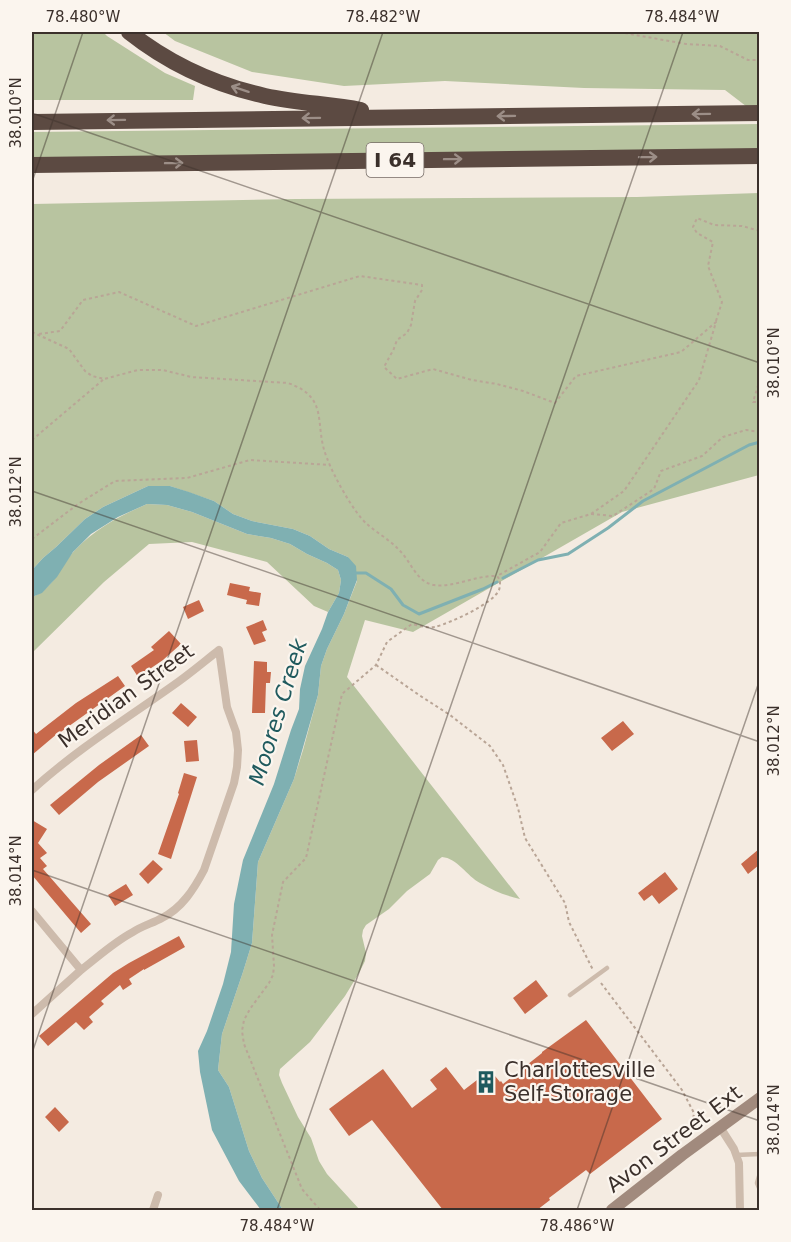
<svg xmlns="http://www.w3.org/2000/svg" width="791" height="1242" font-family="'DejaVu Sans',sans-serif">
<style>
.green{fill:#b8c4a0}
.water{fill:#7fb0b2}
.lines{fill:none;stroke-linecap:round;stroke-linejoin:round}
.stream{stroke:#7fb0b2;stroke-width:3}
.building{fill:#c8694b}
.path{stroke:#b9a596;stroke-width:2;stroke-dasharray:3 3;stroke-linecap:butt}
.lane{stroke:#cdbbac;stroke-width:4.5}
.street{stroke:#cdbbac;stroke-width:8}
.secondary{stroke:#a18a7d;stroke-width:12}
.highway{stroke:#5c4a42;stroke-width:16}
.oneway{stroke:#9c8e87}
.ticks{fill:none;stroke:#3b302b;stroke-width:1.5;stroke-opacity:0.45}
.labels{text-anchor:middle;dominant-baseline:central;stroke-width:4.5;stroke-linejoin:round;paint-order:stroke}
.shield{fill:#fbf5ee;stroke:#756b66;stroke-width:1.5}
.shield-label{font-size:20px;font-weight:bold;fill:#3b302b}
.street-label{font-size:21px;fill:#3b302b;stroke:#fbf5ee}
.poi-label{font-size:21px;fill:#3b302b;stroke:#fbf5ee;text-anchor:start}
.water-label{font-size:22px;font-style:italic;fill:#1f5a5e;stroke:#fbf5ee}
.neatline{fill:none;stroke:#3b302b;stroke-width:2}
.ticks-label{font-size:15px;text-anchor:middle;fill:#3b302b}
</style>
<rect width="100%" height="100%" fill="#f4ebe1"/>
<path class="green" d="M32 32H103L107 36 165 73 195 86 193 100H32Z
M163 32H759V113H755L725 90 584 88 445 81 344 86 252 72 175 41Z
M759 124 760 151 32 159V132Z
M759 193V475L622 512 413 632 365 620 347 677 520 899C506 896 492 890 480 883 467 876 457 858 442 857L438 860 430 874 407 891 389 909 366 925 363 930 362 936 366 953 365 961 359 973 345 996 310 1042 280 1069 279 1075 282 1083 298 1117 311 1138 319 1161 327 1174 360 1210H283L262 1178 249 1151 229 1087 218 1070 222 1034 243 972 252 943 258 862 294 779 303 750 318 695 321 666 327 649 344 614 357 581 348 557 329 549 310 536 293 529 252 521 233 514 214 501 170 486H148L103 507 85 519 56 547 43 558 32 570V204L296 199 637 197Z
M147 504 167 505 192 512 247 534 271 538 290 544 307 554 327 563 338 570 341 580 339 593 328 612 314 606 267 562 192 542 149 544 104 582 32 653V597C55 588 59 567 75 550 96 528 120 516 147 504Z"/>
<path class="water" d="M148 486H170L189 492 214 501 233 514 252 521 293 529 310 536 329 549 348 557 356 566 357 580 344 614 327 649 321 666 318 695 294 779 258 862 252 943 243 972 222 1034 218 1070 229 1087 249 1151 262 1178 283 1210H261L239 1181 212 1130 200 1072 198 1051 207 1031 223 984 231 952 234 904 243 860 274 784 291 730 299 709 300 689 305 666 322 629 328 612 339 593 341 580 338 570 327 563 307 554 290 544 271 538 247 534 192 512 167 505 147 504 118 517 91 534 73 552 57 577 42 593 32 597V570L43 558 56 547 85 519 103 507Z"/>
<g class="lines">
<path class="stream" d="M353 573H366L391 589 403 605 419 614 483 589 497 582
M503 578 538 560 568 554 608 528 643 501 749 445 760 442"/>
</g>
<path class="building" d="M230 583 250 587 249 591 261 593 259 606 246 604 247 600 227 595Z
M199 600 204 611 188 619 183 607Z
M263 620 267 630 262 632 266 641 254 645 246 627Z
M169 631 181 644 163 660 138 677 131 666 154 650 151 647Z
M254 661 267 662V672H271L270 683H266L265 713H252Z
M118 676 125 686 58 734V733L32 755V729L36 734 76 703Z
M181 703 197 717 188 727 172 713Z
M623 721 634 734 612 751 601 738Z
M141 735 149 746 98 782 59 815 50 805 99 765Z
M197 740 199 761 186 762 184 741Z
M184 773 197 777 171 859 158 854 179 794 178 793Z
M32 820 47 829 38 843 47 853 40 858 47 866 43 869 91 924 81 933 32 875Z
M759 849V865L748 874 741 864Z
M153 860 163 869 148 884 139 874Z
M665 872 678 889 659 904 652 895 644 901 638 893Z
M126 884 133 895 115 906 108 895Z
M179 936 185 947 144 970V969L129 979 132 984 123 990 120 985 101 1001 104 1004 89 1017 93 1022 84 1030 76 1022 48 1046 39 1036 113 973 129 963Z
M536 980 548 996 525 1014 513 998Z
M586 1020 662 1119 590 1174 586 1170 549 1198 550 1200 537 1210H443L372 1120 349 1136 329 1109 383 1069 412 1108 437 1089 430 1080 446 1067 464 1090 490 1070 500 1082 501 1081 503 1084 542 1053V1052Z
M55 1107 69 1122 59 1132 45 1117Z"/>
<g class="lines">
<path class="path" d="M619 32 686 44 720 46 748 60H760
M716 321 722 302 708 266 713 242 697 233 693 227 697 218 714 225 742 226 760 231
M32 332 69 349 85 371 92 376 104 379 138 370H163L191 377 288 383C331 398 313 425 327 458 333 475 354 513 367 524 377 533 390 540 399 550 411 561 416 582 434 585 453 588 476 575 497 576L500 580C500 582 500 588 499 590 493 604 450 623 435 627 427 628 420 626 412 624L387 642 376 665 342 694 306 858 283 882 272 935 274 966 273 975 269 983 250 1009 244 1020 242 1031 244 1044 302 1189 320 1210
M39 334 60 331 83 300 119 292 196 326 360 276 422 285V290L415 301 411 325 407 333 397 340 393 351 391 354 384 367 397 379 433 369 472 380 497 384 523 391 555 403 576 376 681 352 716 322 699 380 624 491 591 514 561 523 540 552 497 576
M760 379 753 402H760
M32 440 104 379
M591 514 613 516 654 489 661 471 702 456 723 437 746 430 760 432
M32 539 78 504 115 481 187 478 250 460 330 465
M376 665 419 695 450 715 490 746 503 765 518 808 525 838 565 903 569 922 593 970
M601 983 682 1090 694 1113 692 1127 678 1143"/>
<path class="lane" d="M570 995 607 968
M736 1155 760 1154
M760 1173 757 1183 760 1190"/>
<path class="street" d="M32 790C77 749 129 717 178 682 192 672 205 661 219 650L227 707 236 732 238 750 237 767 234 783 204 870C194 889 182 908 162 918 153 923 142 926 133 932 114 942 98 957 81 970L32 911
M32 1014 81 970
M720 1127 734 1149 739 1163 740 1210
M153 1210 158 1195"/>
<path class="secondary" d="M612 1210 682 1155 760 1098"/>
<path class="highway" d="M129 32C168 63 216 85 265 96 297 103 330 104 361 110
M32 122 760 113
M32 165 760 156"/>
</g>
<defs><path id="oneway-shaft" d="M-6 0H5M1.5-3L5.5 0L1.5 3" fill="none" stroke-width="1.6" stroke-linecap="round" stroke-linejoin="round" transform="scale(1.5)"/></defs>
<g class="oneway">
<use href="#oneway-shaft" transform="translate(240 89) rotate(-162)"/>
<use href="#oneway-shaft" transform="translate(701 114) rotate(179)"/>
<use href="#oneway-shaft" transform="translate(506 116) rotate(179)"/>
<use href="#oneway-shaft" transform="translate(311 118) rotate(179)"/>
<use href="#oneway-shaft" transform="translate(116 120) rotate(179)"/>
<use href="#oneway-shaft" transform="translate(648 157) rotate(-1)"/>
<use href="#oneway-shaft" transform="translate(453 159) rotate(-1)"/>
<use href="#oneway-shaft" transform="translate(174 163) rotate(-1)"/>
</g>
<path class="ticks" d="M32 113 760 363M32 182 83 32M32 491 760 742M32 870 760 1121M32 1053 383 32M277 1210 683 32M577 1210 760 679"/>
<defs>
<g id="building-bare" transform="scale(1.8)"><path d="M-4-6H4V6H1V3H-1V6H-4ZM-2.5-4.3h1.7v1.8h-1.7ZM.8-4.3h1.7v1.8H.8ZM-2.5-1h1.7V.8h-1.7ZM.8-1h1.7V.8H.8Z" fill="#1f5a5e" stroke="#fbf5ee" stroke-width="2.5" paint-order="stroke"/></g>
</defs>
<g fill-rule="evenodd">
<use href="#building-bare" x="486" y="1082"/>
</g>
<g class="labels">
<rect class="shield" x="366.5" y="143" width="57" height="34" rx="4.5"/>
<g class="shield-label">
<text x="395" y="160">I 64</text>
</g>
<g class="street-label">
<text transform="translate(126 696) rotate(-36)">Meridian Street</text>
<text transform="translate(674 1139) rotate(-37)">Avon Street Ext</text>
</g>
<g class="poi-label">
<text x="504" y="1070">Charlottesville<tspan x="504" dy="24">Self-Storage</tspan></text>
</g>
<g class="water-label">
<text transform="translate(278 712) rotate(-73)">Moores Creek</text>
</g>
</g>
<rect width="791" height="1242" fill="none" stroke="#fbf5ee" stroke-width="66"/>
<rect x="33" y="33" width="725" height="1176" class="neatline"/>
<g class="ticks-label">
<text x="83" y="22">78.480°W</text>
<text x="383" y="22">78.482°W</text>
<text x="682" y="22">78.484°W</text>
<text transform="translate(16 113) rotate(-90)" y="5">38.010°N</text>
<text transform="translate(774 363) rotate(-90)" y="5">38.010°N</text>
<text transform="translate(16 492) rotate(-90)" y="5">38.012°N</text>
<text transform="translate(774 741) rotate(-90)" y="5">38.012°N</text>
<text transform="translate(16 871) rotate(-90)" y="5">38.014°N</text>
<text transform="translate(774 1120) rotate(-90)" y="5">38.014°N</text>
<text x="277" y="1231">78.484°W</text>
<text x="577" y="1231">78.486°W</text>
</g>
</svg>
